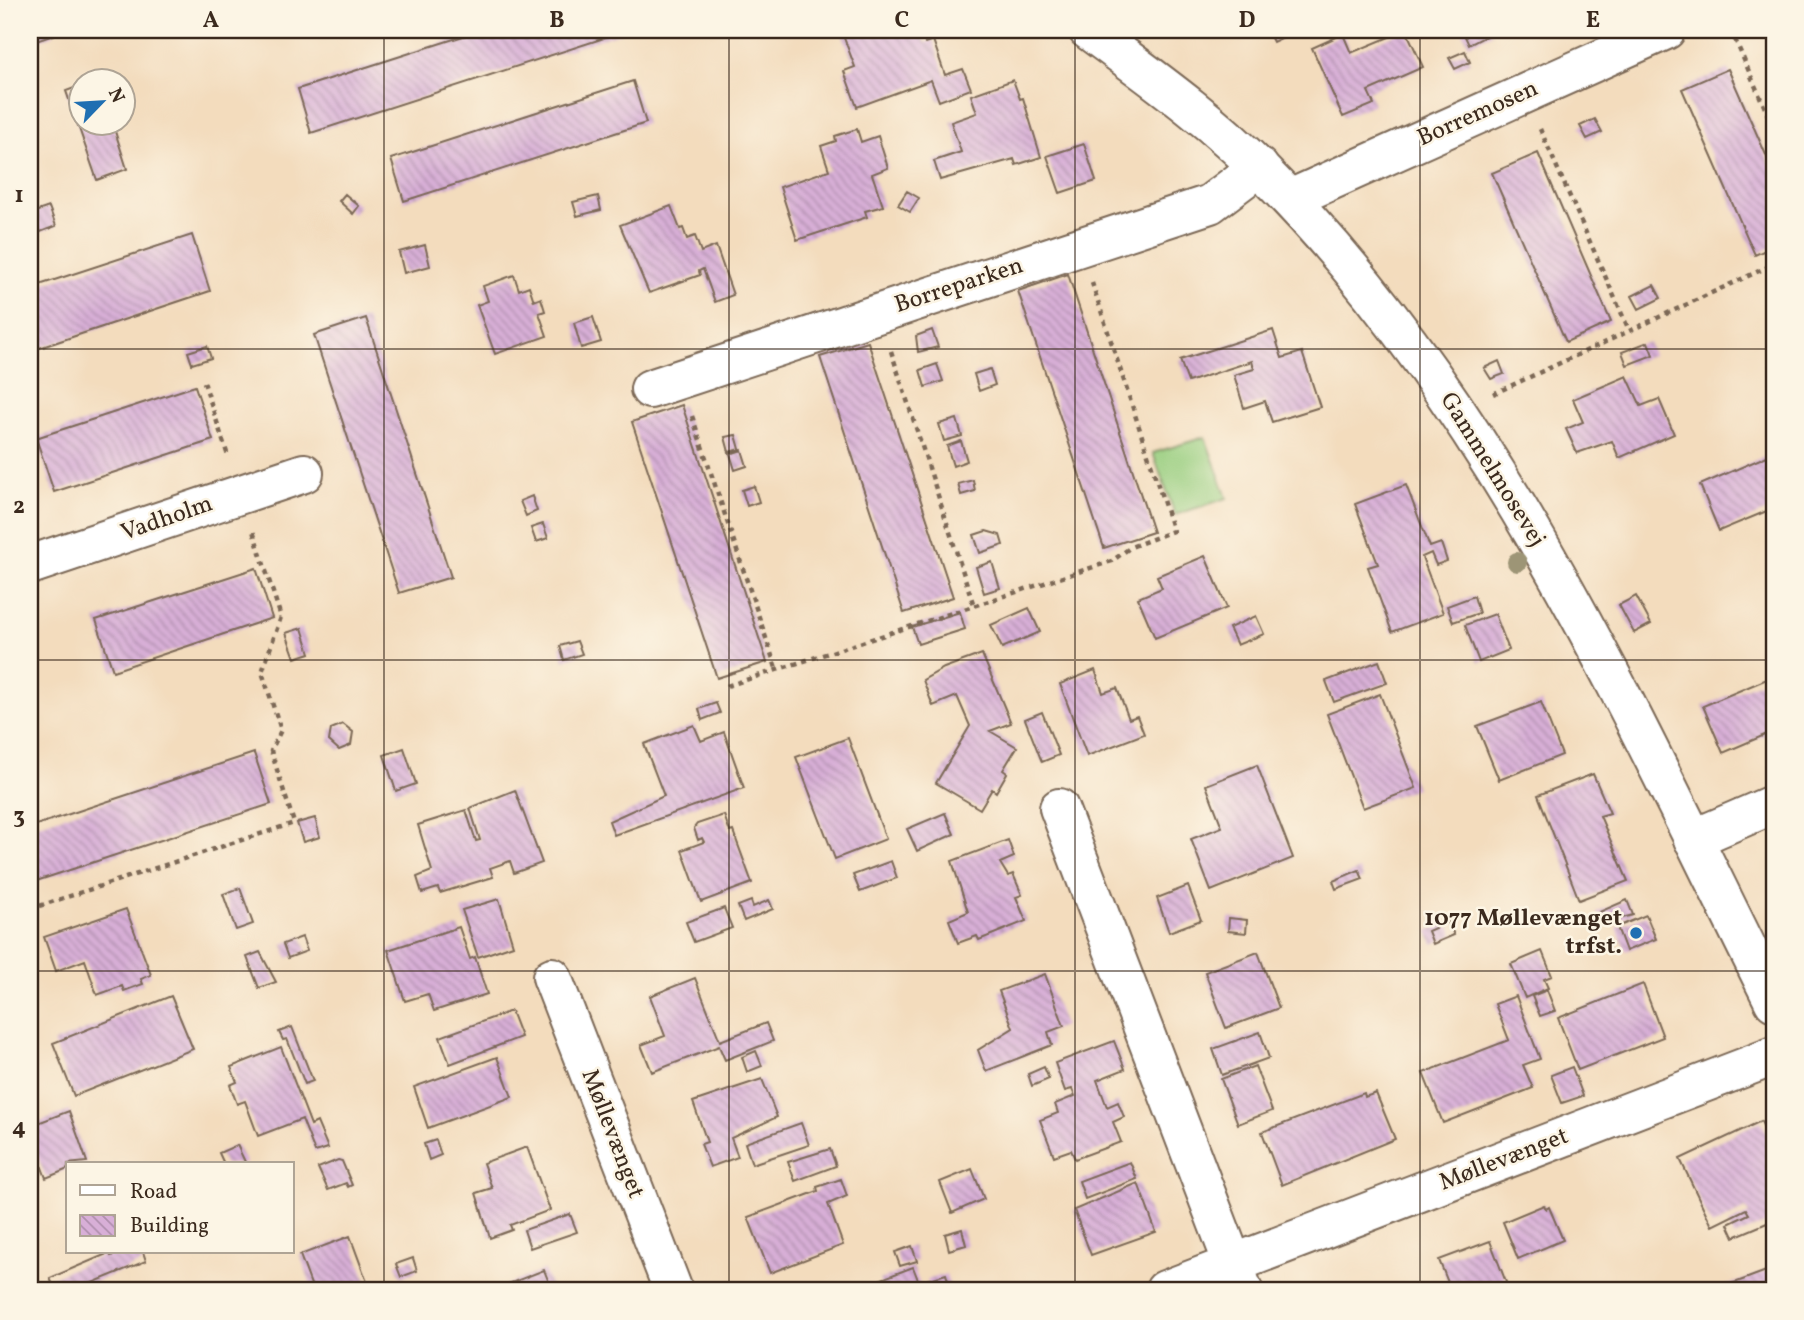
<svg xmlns="http://www.w3.org/2000/svg" width="1804" height="1320" viewBox="0 0 1804 1320" font-family="Vollkorn,serif">
  <defs>
    <pattern id="building-back-hatch" width="6" height="6" patternUnits="userSpaceOnUse" patternTransform="scale(1.75)"><rect width="6" height="6" fill="#d8afd7"/><path d="M-1 5l2 2M0 0l6 6M5-1l2 2" fill="none" stroke="#b08fae"/></pattern>
  </defs>
  <rect width="100%" height="100%" fill="#fcf5e5"/>
  <filter id="ink" filterUnits="userSpaceOnUse"><feTurbulence type="fractalNoise" baseFrequency=".0143" numOctaves="2"/><feDisplacementMap in="SourceGraphic" scale="14" xChannelSelector="R" yChannelSelector="G"/><feConvolveMatrix kernelMatrix="1 2 1 2 8 2 1 2 1" color-interpolation-filters="sRGB"/></filter>
  <filter id="wash" filterUnits="userSpaceOnUse"><feTurbulence type="fractalNoise" baseFrequency=".00686" numOctaves="4" result="noise"/><feDisplacementMap in="SourceGraphic" scale="28" xChannelSelector="R" yChannelSelector="G"/><feGaussianBlur stdDeviation="1.57" result="paint"/><feColorMatrix in="noise" values="0 0 0 0 0 0 0 0 0 0 0 0 0 0 0 0 0 1.4 0 .05"/><feComposite in="paint" operator="in"/></filter>
  <g filter="url(#wash)">
    <rect width="100%" height="100%" fill="#f3dcbd"/>
    <path fill="#98ce7f" stroke="#6a7c4e" stroke-width="2" d="M1205 437 1227 498 1175 515 1153 453Z"/>
    <g id="blocks">
      <path fill="url(#building-back-hatch)" d="M30 30H52L54 35 30 43Z
        M482 30H629L311 133 298 89Z
        M841 30H920L925 43 933 40 945 75 963 69 971 89 939 101 931 80 857 107 844 71 855 67Z
        M1267 30H1298L1273 42Z
        M1406 30 1423 67 1368 91 1374 104 1343 117 1312 48 1343 34 1351 53Z
        M1462 30H1490L1492 33 1469 45Z
        M1465 51 1470 62 1455 69 1449 58Z
        M1728 69 1774 173V246L1755 255 1682 89Z
        M1013 80 1020 99 1023 98 1041 157 1016 165 1014 159 940 180 934 161 961 152 951 122 977 113 971 95Z
        M633 81 646 123 404 201 391 159Z
        M80 86V122H112L127 169 97 180 66 91Z
        M1595 119 1602 132 1587 139 1580 126Z
        M857 129 861 142 878 136 888 168 872 174 883 206 865 211 867 217 797 240 780 187 829 170 821 146 836 141 835 136Z
        M1084 144 1096 181 1060 193 1047 156Z
        M1538 153 1611 322 1566 342 1492 173Z
        M907 191 919 198 910 212 898 205Z
        M345 194 359 206 353 214 339 201Z
        M598 196 601 210 577 216 573 202Z
        M671 206 680 229 683 228 687 239 695 236 701 252 716 246 733 295 715 302 703 269 699 271 700 275 649 293 620 225Z
        M49 207 56 226 38 233 32 213Z
        M192 235 210 291 30 351V288Z
        M425 245 430 266 404 273 399 252Z
        M1068 274 1153 532 1104 548 1018 291Z
        M514 275 519 290 529 286 534 301 541 298 545 311 539 313 547 336 495 354 477 305 488 301 483 286Z
        M1654 285 1661 298 1639 309 1632 296Z
        M593 317 601 342 581 348 574 323Z
        M366 318 451 577 399 593 314 335Z
        M932 330 938 347 918 352 916 336Z
        M1273 330 1282 358 1302 352 1320 407 1272 422 1265 401 1244 408 1234 375 1254 369 1252 361 1188 382 1180 360Z
        M868 342 953 597 904 613 820 357Z
        M1648 342 1653 355 1627 365 1622 352Z
        M207 346 211 358 192 364 188 352Z
        M1499 361 1504 374 1491 379 1484 368Z
        M937 364 943 381 925 387 920 370Z
        M990 369 995 385 979 391 974 374Z
        M1627 376 1641 406 1659 399 1674 434 1619 458 1612 441 1577 453 1566 429 1583 422 1573 399Z
        M195 386 213 440 54 492 36 438Z
        M682 405 767 662 717 678 632 422Z
        M957 419 962 436 944 441 939 424Z
        M736 435 740 449 729 452 725 437Z
        M961 441 967 461 953 466 947 446Z
        M742 450 747 466 735 470 730 454Z
        M1774 453V508L1719 531 1700 485Z
        M973 480 975 491 961 495 958 484Z
        M1406 485 1430 547 1441 543 1447 561 1436 565 1431 553 1422 557 1443 613 1392 632 1368 567 1378 564 1355 504Z
        M754 486 759 502 747 506 742 490Z
        M532 496 537 511 526 516 520 501Z
        M543 524 548 538 536 542 531 528Z
        M986 531 1000 535 1003 545 980 553 974 535Z
        M1205 556 1227 608 1155 638 1138 598 1162 588 1157 576Z
        M992 562 1000 588 984 593 976 567Z
        M256 568 272 618 113 671 96 620Z
        M1474 596 1479 613 1453 622 1447 606Z
        M1636 596 1651 624 1634 633 1619 605Z
        M1029 608 1040 632 1002 648 991 625Z
        M960 612 965 629 918 644 912 627Z
        M1495 614 1509 650 1479 662 1465 625Z
        M1256 616 1264 634 1237 645 1229 628Z
        M302 628 310 653 295 658 286 633Z
        M577 641 582 654 564 660 560 646Z
        M982 654 1011 723 990 731 1017 747 1003 770 1007 773 996 792 992 789 980 809 936 783 970 726 957 696 933 706 923 680 944 668Z
        M1379 661 1387 683 1334 702 1326 681Z
        M1095 670 1103 693 1117 688 1129 719 1137 716 1144 734 1087 756 1060 684Z
        M1774 676V731L1723 753 1703 706Z
        M1380 694 1416 788 1363 808 1327 714Z
        M1541 702 1562 755 1499 780 1477 726Z
        M716 703 720 713 702 720 699 709Z
        M1042 712 1059 755 1042 762 1025 719Z
        M343 724 353 732 351 745 339 750 329 741 331 729Z
        M694 725 701 741 724 732 744 788 614 835 609 821 664 796 644 744Z
        M848 738 886 839 835 859 796 757Z
        M404 748 416 784 396 791 384 755Z
        M254 753 271 804 30 883V827Z
        M1257 765 1293 858 1211 891 1191 839 1222 827 1206 785Z
        M1593 774 1610 813 1600 816 1628 881 1579 900 1538 795Z
        M515 790 542 863 514 873 510 861 490 868 493 877 440 893 438 888 422 893 417 877 432 871 418 825 466 810 476 841 480 840 470 808Z
        M945 813 954 834 917 851 907 829Z
        M724 815 730 832 733 831 752 883 701 902 682 850 704 842 702 838 698 840 694 828 697 824Z
        M315 818 320 837 303 842 297 823Z
        M1008 840 1014 857 1000 863 1008 876 1013 874 1022 895 1016 897 1026 921 979 940 977 936 958 943 949 920 968 912 952 861Z
        M891 861 897 878 860 892 853 875Z
        M1359 870 1363 879 1336 889 1333 881Z
        M1188 886 1201 920 1169 932 1157 898Z
        M240 888 253 924 236 930 223 894Z
        M499 899 513 945 478 957 462 910Z
        M769 900 773 909 744 921 738 906 751 901 753 907Z
        M1627 900 1633 915 1601 924 1597 913Z
        M724 908 732 928 694 942 686 922Z
        M126 909 151 975 141 979 143 984 124 991 122 986 97 995 85 960 56 971 44 937Z
        M1646 915 1656 939 1626 951 1617 927Z
        M1229 918 1247 920 1246 933 1228 931Z
        M1448 922 1454 935 1433 944 1428 931Z
        M459 927 470 959 475 957 487 994 434 1011 428 994 405 1001 388 950Z
        M302 937 307 951 288 958 283 944Z
        M1542 951 1552 976 1544 979 1548 988 1525 998 1511 964Z
        M260 952 276 982 259 988 247 957Z
        M1258 952 1279 1008 1226 1028 1205 972Z
        M1045 974 1064 1026 1048 1032 1052 1045 986 1071 978 1050 1013 1028 999 991Z
        M695 978 720 1041 766 1023 773 1041 725 1060 719 1046 652 1072 641 1045 665 1036 650 996Z
        M1643 984 1663 1037 1578 1070 1558 1018Z
        M1547 990 1555 1011 1540 1016 1532 996Z
        M171 996 193 1049 74 1096 53 1043Z
        M1516 996 1540 1059 1523 1065 1533 1088 1443 1123 1423 1073 1509 1040 1495 1004Z
        M511 1011 521 1037 450 1064 440 1037Z
        M292 1027 313 1081 305 1084 287 1039 283 1040 279 1032Z
        M1260 1032 1269 1058 1222 1075 1213 1049Z
        M1114 1041 1125 1069 1097 1080 1107 1107 1118 1102 1124 1117 1113 1122 1121 1142 1075 1159 1071 1150 1054 1156 1040 1120 1058 1113 1055 1104 1075 1096 1072 1089 1065 1091 1055 1063Z
        M281 1047 311 1125 317 1122 328 1148 315 1152 302 1119 258 1136 245 1101 237 1104 230 1085 237 1082 231 1067Z
        M756 1051 762 1066 747 1072 742 1057Z
        M497 1057 512 1097 428 1128 414 1087Z
        M1255 1066 1272 1111 1238 1124 1221 1079Z
        M1044 1067 1049 1079 1032 1086 1028 1074Z
        M1572 1067 1583 1096 1562 1103 1551 1075Z
        M762 1079 777 1117 731 1138 738 1157 710 1167 701 1144 707 1142 693 1102Z
        M1364 1093 1365 1097 1376 1093 1395 1139 1282 1185 1262 1132Z
        M69 1111 87 1162 68 1164V1169L46 1178 30 1136V1126Z
        M1761 1121 1774 1150V1220L1734 1237 1728 1224 1749 1214 1746 1209 1712 1226 1680 1159Z
        M801 1123 809 1145 752 1164 745 1143Z
        M436 1140 441 1155 429 1160 424 1144Z
        M237 1145 246 1164H224L219 1153Z
        M527 1147 550 1210 510 1225 512 1230 490 1238 476 1193 492 1188 483 1163Z
        M830 1149 836 1166 795 1181 788 1162Z
        M338 1160 342 1161 352 1185 348 1187 346 1183 328 1190 318 1168Z
        M1130 1162 1137 1179 1085 1199 1079 1181Z
        M972 1169 984 1199 952 1213 940 1182Z
        M841 1179 847 1196 828 1204 843 1245 770 1273 748 1217 818 1191 817 1187Z
        M1138 1183 1156 1232 1091 1255 1074 1210Z
        M1544 1205 1546 1209 1549 1207 1563 1240 1518 1259 1503 1222Z
        M570 1214 577 1232 530 1248 524 1230Z
        M962 1229 966 1245 949 1250 945 1234Z
        M350 1236 370 1290H313L300 1255Z
        M1490 1241 1509 1290H1451L1439 1260Z
        M912 1246 917 1261 900 1266 895 1252Z
        M121 1252H143L146 1261 75 1290H55L50 1278 109 1253 111 1256Z
        M413 1258 417 1271 401 1277 396 1264Z
        M913 1267 922 1290H873L882 1287 879 1280Z
        M1774 1268V1290H1716Z
        M544 1270 552 1290H493Z
        M946 1274 951 1290H931L927 1280Z"/>
    </g>
  </g>
  <g filter="url(#ink)">
    <use href="#blocks" fill-opacity="0" stroke="#7b6856" stroke-width="2"/>
    <g fill="none" stroke-linecap="round" stroke-linejoin="round">
      <defs>
        <path id="minor" d="M1290 199 1666 30
          M650 389 1210 204 1259 167
          M30 565 304 473
          M1059 808 1243 1290
          M1693 839 1774 804
          M552 977 673 1290
          M1165 1290 1774 1056"/>
        <path id="tertiary" d="M1088 30C1147 74 1210 118 1262 171 1495 403 1629 712 1774 1002"/>
      </defs>
      <use href="#minor" stroke="#7b6856" stroke-width="42"/>
      <use href="#tertiary" stroke="#7b6856" stroke-width="42"/>
      <path stroke="#7b6856" stroke-width="4.5" stroke-dasharray="5 5" stroke-linecap="butt" d="M1731 30 1774 129
        M1540 129 1629 330
        M891 351 974 606
        M204 382 228 456
        M1493 394 1774 264
        M692 416 777 671
        M727 686 1112 561 1131 547 1173 531 1092 283
        M30 909 294 823 271 751 281 730 262 672 281 617 253 531"/>
      <use href="#minor" stroke="#fff" stroke-width="38"/>
      <use href="#tertiary" stroke="#fff" stroke-width="38"/>
    </g>
    <circle fill="#9d9576" cx="1517" cy="562" r="10"/>
  </g>
  <path fill="none" stroke="#3b2a1e" stroke-width="2" stroke-opacity="0.55" d="M384 30V1290M729 30V1290M1075 30V1290M1420 30V1290M30 349H1774M30 660H1774M30 971H1774"/>
  <circle fill="#1f6fb2" stroke="#fcf5e5" stroke-width="2.5" cx="1636" cy="933" r="7"/>
  <g text-anchor="middle" dominant-baseline="central" stroke-width="5" stroke-linejoin="round" paint-order="stroke">
    <g font-size="24" fill="#3b2a1e" stroke="#fcf5e5">
      <text transform="translate(1478 114) rotate(-24)">Borremosen</text>
      <text transform="translate(959 286) rotate(-18)">Borreparken</text>
      <text transform="translate(1492 470) rotate(58)">Gammelmosevej</text>
      <text transform="translate(167 519) rotate(-19)">Vadholm</text>
      <text transform="translate(612 1134) rotate(69)">Møllevænget</text>
      <text transform="translate(1504 1160) rotate(-21)">Møllevænget</text>
    </g>
    <g font-size="24" font-weight="bold" fill="#3b2a1e" stroke="#fcf5e5" text-anchor="end">
      <text x="1622" y="919">1077 Møllevænget<tspan x="1622" dy="28">trfst.</tspan></text>
    </g>
  </g>
  <rect width="1804" height="1320" fill="none" stroke="#fcf5e5" stroke-width="77"/>
  <rect x="66" y="1162" width="228" height="91" fill="#fcf5e5" stroke="#afa495" stroke-width="2"/>
  <rect x="80" y="1185" width="35" height="10" fill="#ffffff" stroke="#afa495" stroke-width="2"/>
  <text x="130" y="1198" font-size="21" fill="#3b2a1e">Road</text>
  <rect x="80" y="1215" width="35" height="21" fill="url(#building-back-hatch)" stroke="#afa495" stroke-width="2"/>
  <text x="130" y="1232" font-size="21" fill="#3b2a1e">Building</text>
  <g transform="translate(102 102) rotate(65)"><circle r="33" fill="#fcf5e5" stroke="#afa495" stroke-width="2"/>
  <path d="M0-5L12 26L0 18L-12 26Z" fill="#1f6fb2"/>
  <text y="-10" font-size="19" font-weight="bold" text-anchor="middle" fill="#3b2a1e">N</text>
  </g>
  <rect x="38" y="38" width="1728" height="1244" fill="none" stroke="#3b2a1e" stroke-width="2.5"/>
  <g font-size="23" text-anchor="middle" font-weight="bold" fill="#3b2a1e">
    <text x="211" y="27">A</text>
    <text x="557" y="27">B</text>
    <text x="902" y="27">C</text>
    <text x="1247" y="27">D</text>
    <text x="1593" y="27">E</text>
    <text x="19" y="202">1</text>
    <text x="19" y="513">2</text>
    <text x="19" y="823">3</text>
    <text x="19" y="1134">4</text>
  </g>
</svg>
